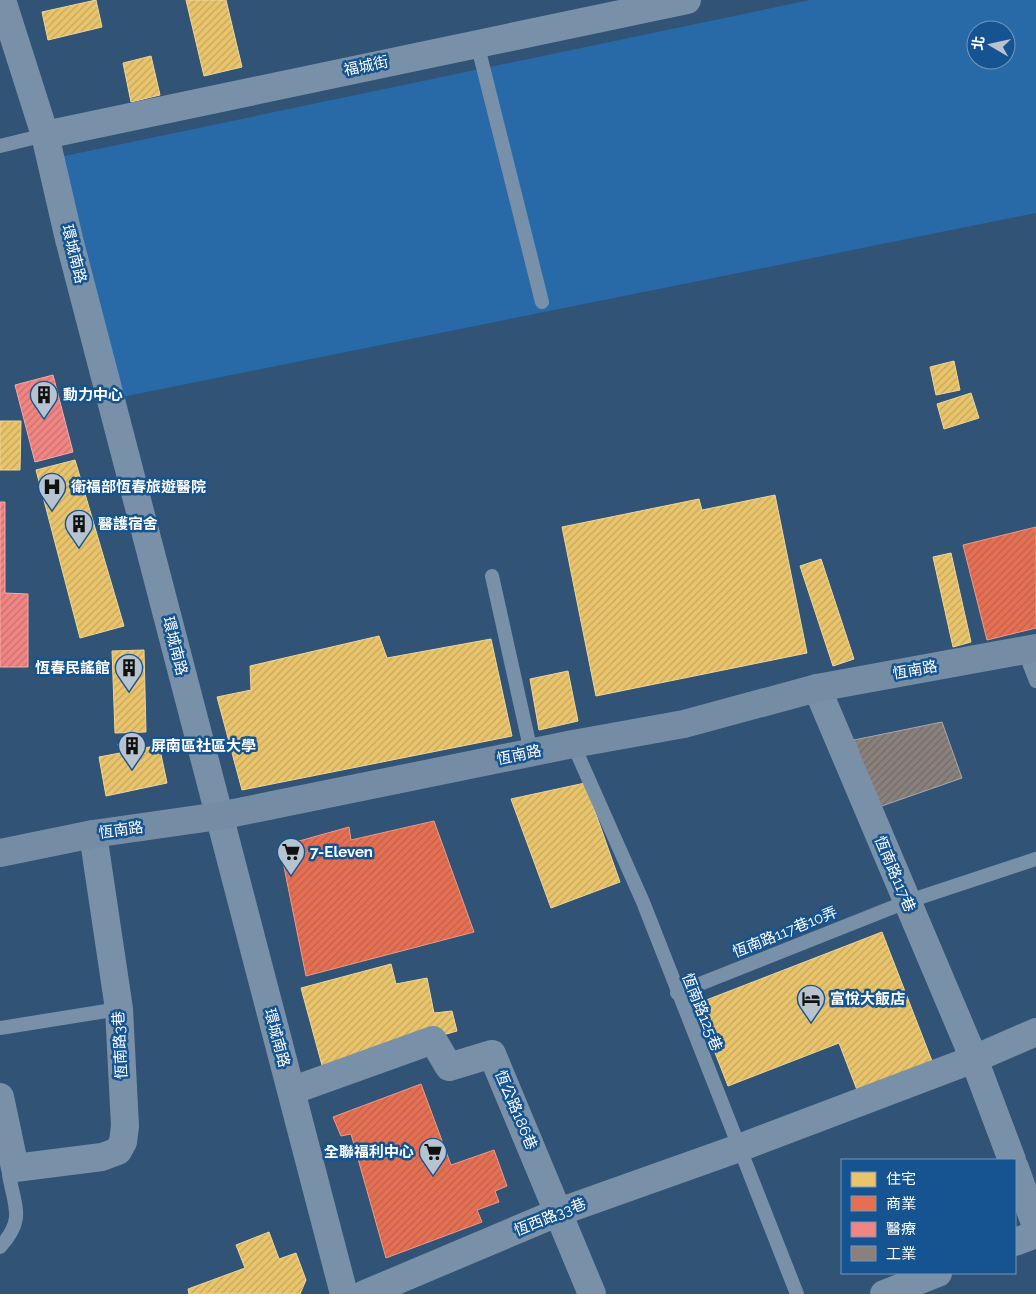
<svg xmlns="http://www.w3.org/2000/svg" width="1036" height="1294" viewBox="0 0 1036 1294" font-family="Raleway,'Noto Sans TC',sans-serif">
  <defs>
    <pattern id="homes-hatch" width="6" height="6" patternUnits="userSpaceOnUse" patternTransform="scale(1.25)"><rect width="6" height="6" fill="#e9c46a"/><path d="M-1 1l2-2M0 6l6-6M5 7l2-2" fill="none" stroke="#c2a662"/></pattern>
    <pattern id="shops-hatch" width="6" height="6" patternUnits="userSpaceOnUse" patternTransform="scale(1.25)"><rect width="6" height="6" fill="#e76f51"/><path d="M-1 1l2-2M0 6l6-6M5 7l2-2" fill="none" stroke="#b86450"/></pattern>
    <pattern id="health-hatch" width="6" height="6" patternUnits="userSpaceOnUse" patternTransform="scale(1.25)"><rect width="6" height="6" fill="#f28482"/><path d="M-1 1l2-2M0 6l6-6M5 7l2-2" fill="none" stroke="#c07372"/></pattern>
    <pattern id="industry-hatch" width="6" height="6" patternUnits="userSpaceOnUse" patternTransform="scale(1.25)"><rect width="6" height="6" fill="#8a817c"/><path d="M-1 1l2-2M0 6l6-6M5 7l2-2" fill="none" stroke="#716c69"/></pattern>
  </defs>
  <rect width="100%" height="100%" fill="#315375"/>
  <path fill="#286aa7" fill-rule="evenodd" d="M810 0H1036V213L112 399 55 158ZM976 30H1006V60H976Z"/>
  <path fill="url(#homes-hatch)" stroke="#f0d697" d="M96 0 102 27 48 40 42 12Z
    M186 0H226L242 67 204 76Z
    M151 56 160 95 131 102 123 63Z
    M954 361 960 390 936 395 930 367Z
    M971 393 979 418 944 429 937 404Z
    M0 421H21L20 470H0Z
    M75 460 124 626 80 638 36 470Z
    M775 495 807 653 596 696 562 527 699 499 702 510Z
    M951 553 971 642 953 647 933 557Z
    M821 559 854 659 833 666 800 566Z
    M379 636 387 658 491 639 512 736 242 790 217 697 251 690 250 666Z
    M144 650 146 732 115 733 112 651Z
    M568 671 578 721 539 730 530 679Z
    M134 740 135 750 159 745 167 783 106 796 99 757 120 753 118 744Z
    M585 783 620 882 551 908 511 799Z
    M882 932 932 1061 857 1090 839 1043 728 1086 696 1004Z
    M391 964 396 984 427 978 434 1013 452 1011 457 1031 323 1069 301 988Z
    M269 1232 279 1259 296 1253 306 1280 300 1294H189L188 1289 245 1268 236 1245Z"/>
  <path fill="url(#shops-hatch)" stroke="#ee9a85" d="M1036 527V628L987 640 963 545Z
    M434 821 474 932 306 976 283 862 292 843 349 827 351 840Z
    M421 1084 451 1165 494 1150 507 1186 495 1191 499 1202 477 1210 482 1222 386 1258 351 1134 341 1136 333 1117Z"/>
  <path fill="url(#health-hatch)" stroke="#f6a9a8" d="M53 375 73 452 35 462 15 385Z
    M0 502H5V593L28 594V667H0Z"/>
  <path fill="url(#industry-hatch)" stroke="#ada7a3" d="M942 722 962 778 879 807 854 740Z"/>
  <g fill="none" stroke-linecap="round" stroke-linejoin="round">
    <path stroke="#7891a8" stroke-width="14" d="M477 43 542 302
      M0 146 45 135
      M492 576 531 752
      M1024 650 1036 681
      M573 744 643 902 797 1294
      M677 993 906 902 1036 859
      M0 1028 119 1009
      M0 1247C25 1220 15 1208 9 1175L15 1168"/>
    <path stroke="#7891a8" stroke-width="28" d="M2 0 45 135 69 239 344 1294
      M45 135 687 0
      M817 688 974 1059 1012 1160
      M291 1091 433 1040 449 1067 492 1054 592 1294
      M0 1097 15 1168 102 1157 118 1151 123 1142 125 1126 119 1009 93 834
      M1015 1168 1036 1226
      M1015 1242 1036 1234
      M365 1294 559 1212 739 1148 974 1059 1036 1032
      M884 1294 938 1273"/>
    <path stroke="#748da4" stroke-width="28" d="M0 853 93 834 219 816 573 744 684 724 817 688 1036 648"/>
  </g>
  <defs>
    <symbol id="building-pin" viewBox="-11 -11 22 30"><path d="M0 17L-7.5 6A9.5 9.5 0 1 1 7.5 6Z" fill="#b7c3cf" stroke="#155491"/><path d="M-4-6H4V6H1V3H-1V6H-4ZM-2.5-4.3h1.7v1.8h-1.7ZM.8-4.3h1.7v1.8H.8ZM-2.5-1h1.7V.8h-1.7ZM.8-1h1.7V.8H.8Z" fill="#111"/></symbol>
    <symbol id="hospital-pin" viewBox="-11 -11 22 30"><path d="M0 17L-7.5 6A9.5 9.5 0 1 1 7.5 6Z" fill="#b7c3cf" stroke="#155491"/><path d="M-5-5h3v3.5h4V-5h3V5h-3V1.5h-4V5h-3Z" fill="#111"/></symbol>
    <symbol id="supermarket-pin" viewBox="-11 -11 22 30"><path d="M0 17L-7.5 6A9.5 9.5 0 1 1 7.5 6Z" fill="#b7c3cf" stroke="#155491"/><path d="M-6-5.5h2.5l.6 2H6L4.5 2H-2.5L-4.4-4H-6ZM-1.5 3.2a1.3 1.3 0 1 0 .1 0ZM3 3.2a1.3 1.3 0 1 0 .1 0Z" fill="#111"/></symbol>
    <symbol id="hotel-pin" viewBox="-11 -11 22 30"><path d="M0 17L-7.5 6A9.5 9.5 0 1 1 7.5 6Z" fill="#b7c3cf" stroke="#155491"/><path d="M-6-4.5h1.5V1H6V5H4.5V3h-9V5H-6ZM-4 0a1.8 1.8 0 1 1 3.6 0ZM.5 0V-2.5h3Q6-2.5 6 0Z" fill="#111"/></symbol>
  </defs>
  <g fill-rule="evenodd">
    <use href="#building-pin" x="28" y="379" width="32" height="43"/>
    <use href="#hospital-pin" x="36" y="471" width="32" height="43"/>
    <use href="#building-pin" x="63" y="508" width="32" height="43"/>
    <use href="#building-pin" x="113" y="652" width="32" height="43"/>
    <use href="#building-pin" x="116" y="730" width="32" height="43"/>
    <use href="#supermarket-pin" x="275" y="836" width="32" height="43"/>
    <use href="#hotel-pin" x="795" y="983" width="32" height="43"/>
    <use href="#supermarket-pin" x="417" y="1136" width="32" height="43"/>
  </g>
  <g text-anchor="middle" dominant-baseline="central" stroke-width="5" stroke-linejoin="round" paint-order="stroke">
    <g font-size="15" fill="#fff" stroke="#155491">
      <text transform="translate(366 66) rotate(-12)">福城街</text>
      <text transform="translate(74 254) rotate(76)">環城南路</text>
      <text transform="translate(175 646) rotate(76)">環城南路</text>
      <text transform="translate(915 670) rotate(-10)">恆南路</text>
      <text transform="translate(519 755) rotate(-12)">恆南路</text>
      <text transform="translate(121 830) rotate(-8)">恆南路</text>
      <text transform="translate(895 874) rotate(67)">恆南路117巷</text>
      <text transform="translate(785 932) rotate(-22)">恆南路117巷10弄</text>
      <text transform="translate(702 1012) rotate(68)">恆南路125巷</text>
      <text transform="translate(277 1038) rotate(75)">環城南路</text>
      <text transform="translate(120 1045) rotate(-93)">恆南路3巷</text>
      <text transform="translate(516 1110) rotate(67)">恆公路186巷</text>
      <text transform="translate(550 1217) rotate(-22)">恆西路33巷</text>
    </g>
    <g font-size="15" font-weight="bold" fill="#fff" stroke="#155491" text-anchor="start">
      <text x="63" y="395">動力中心</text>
      <text x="71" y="487">衛福部恆春旅遊醫院</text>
      <text x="98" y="524">醫護宿舍</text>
      <text x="110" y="668" text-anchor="end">恆春民謠館</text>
      <text x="151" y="746">屏南區社區大學</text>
      <text x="310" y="852">7-Eleven</text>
      <text x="830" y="999">富悅大飯店</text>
      <text x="414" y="1152" text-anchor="end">全聯福利中心</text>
    </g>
  </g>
  <rect x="841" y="1159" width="175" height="115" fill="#155491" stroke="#7398bd"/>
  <rect x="851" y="1172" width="25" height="15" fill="#e9c46a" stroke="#7398bd"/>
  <text x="886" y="1184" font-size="15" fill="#ffffff">住宅</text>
  <rect x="851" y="1196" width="25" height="15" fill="#e76f51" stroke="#7398bd"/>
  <text x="886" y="1209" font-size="15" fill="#ffffff">商業</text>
  <rect x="851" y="1222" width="25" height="15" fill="#f28482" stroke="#7398bd"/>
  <text x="886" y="1234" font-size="15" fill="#ffffff">醫療</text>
  <rect x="851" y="1246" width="25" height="15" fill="#8a817c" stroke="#7398bd"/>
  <text x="886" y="1259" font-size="15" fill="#ffffff">工業</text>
  <g transform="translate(991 45) rotate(279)"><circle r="24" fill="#155491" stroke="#7398bd"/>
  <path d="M0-4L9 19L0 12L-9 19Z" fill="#b7c3cf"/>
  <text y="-8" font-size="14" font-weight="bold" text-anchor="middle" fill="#ffffff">北</text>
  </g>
</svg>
